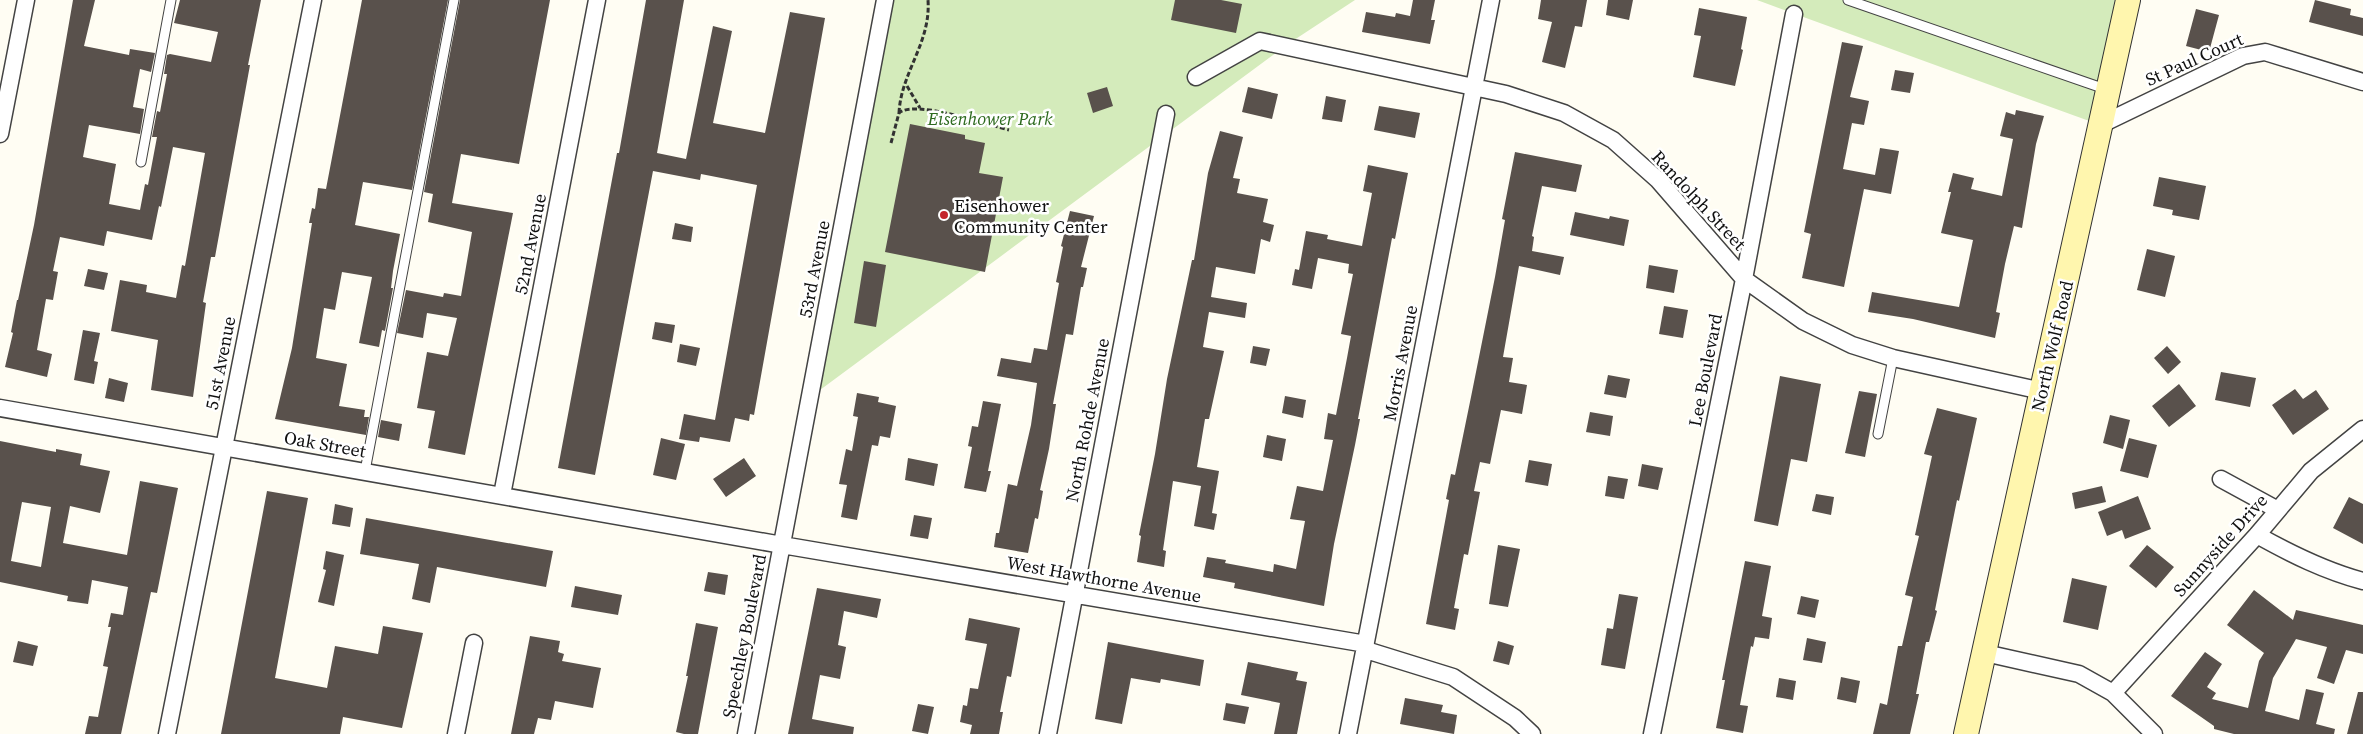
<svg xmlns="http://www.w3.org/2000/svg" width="2363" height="734" viewBox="0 0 2363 734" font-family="'Source Serif 4',serif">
  <rect width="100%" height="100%" fill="#fffdf3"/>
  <path fill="#d4ebbb" d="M891 0H1355L1288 44 820 390Z
    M1757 0H2115L2092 122Z"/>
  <path fill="#59514c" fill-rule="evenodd" d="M73 0H95L84 46 129 55 130 49 155 53 151 72 140 69 133 107 144 109 140 134 89 125 83 157 116 164 109 204 140 210 145 184 148 185 157 137H152L157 111 160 112 167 74H164L167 55 170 54 211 62 218 32 174 23 180 0H261L248 65H250L246 87 215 257H211L203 302 206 303 193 397 151 390 158 340 111 331 120 280 147 285 146 292 176 298 182 265 185 266 205 153 173 147 161 207 159 206 152 240 107 231 104 246 60 237 53 271 58 272 53 300 46 299 37 350 52 354 47 377 5 367 13 333 11 332 17 300H18L34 225Z
    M362 0H448L412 190 363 182 355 225 400 234 393 271 391 288H393L385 331 382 330 379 347 359 343 372 277 342 272 335 310 324 308 316 358 347 364 339 406 365 410 364 417H369L366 435 275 419 292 348 312 223H309L312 208 315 209 318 188 326 189Z
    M460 0H550L519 164 461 154 452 203 513 213 465 455 428 448 435 411 417 408 427 352 448 356 457 318 427 313 423 338 397 333 406 290 443 297 444 293 461 296 472 232 428 222 433 194 424 192Z
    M646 0H684L657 153 686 159 713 26 732 31 713 123 765 133 790 12 825 18 754 415 750 414 749 421 735 418 730 442 700 437 699 442 679 439 684 414 715 420 757 185 701 174 700 180 653 171 595 475 558 468 617 153H619Z
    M1175 0H1221L1242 4 1236 33 1171 20Z
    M1413 0H1435L1431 20H1435L1430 44 1362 32 1366 12 1395 17 1396 13 1410 16Z
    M1541 0H1587L1582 27 1575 26 1565 68 1542 62 1552 22 1538 19Z
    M1608 0H1633L1629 20 1606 15Z
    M2315 0 2351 9 2350 15 2363 18V36L2309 22Z
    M1699 8 1747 17 1741 49 1743 50 1735 86 1693 77 1701 36 1694 35Z
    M2196 9 2219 15 2209 52 2186 46Z
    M1842 42 1863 46 1850 97 1869 101 1864 125 1852 123 1843 169 1875 175 1880 148 1899 151 1891 194 1864 189 1844 287 1802 278 1811 234 1804 232Z
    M1895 70 1914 73 1910 93 1891 90Z
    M1107 87 1113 106 1093 113 1087 93Z
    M1248 87 1278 94 1272 119 1242 112Z
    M1326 96 1346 100 1342 122 1322 119Z
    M1379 106 1420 113 1415 138 1374 130Z
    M2016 110 2044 116 2036 144 2022 228 2014 226 2005 264 1996 312 2000 313 1995 338 1913 319 1868 312 1872 292 1959 307 1973 240 1941 233 1951 192H1948L1953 173 1974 178 1971 189 2002 196 2013 139 2000 136 2006 112 2015 115Z
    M910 124 965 135V139L985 143 979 173 1003 177 985 272 885 252Z
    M1220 131 1243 137 1233 178 1240 179 1237 193 1268 199 1263 222 1274 225 1270 242 1261 239 1255 274 1216 267 1211 297 1247 303 1245 318 1209 312 1203 347 1224 351 1209 419H1205L1197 467 1219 471 1212 513 1217 514 1214 530 1194 526 1201 486 1173 481 1163 550 1166 551 1164 567 1137 562 1141 536 1139 535 1155 454 1167 379 1192 260H1194L1208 173Z
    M1515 152 1582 165 1576 192 1542 186 1532 236 1534 237 1532 251 1564 257 1560 275 1519 266 1503 357 1513 358 1509 382 1527 385 1522 414 1501 410 1490 464 1480 462 1474 491 1480 492 1468 555 1464 554 1454 608 1459 609 1455 630 1426 624 1449 500 1446 499 1451 474 1455 475 1471 397 1495 277 1505 220 1502 219Z
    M1368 165 1408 173 1395 239 1392 238 1358 419H1360L1355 445 1334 544 1324 606 1234 588 1235 583 1203 577 1207 557 1226 560 1225 563 1273 572 1274 564 1296 569 1305 521 1290 519 1297 486 1323 491 1333 440 1324 439 1328 413 1336 415 1347 358 1351 336 1341 334 1353 274 1348 273 1349 264 1318 258 1312 289 1292 285 1295 269 1299 270 1306 231 1328 235 1327 239 1362 246 1372 193 1363 191Z
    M2159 177 2206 186 2199 220 2172 215 2173 210 2153 206Z
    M1070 211 1094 216 1081 267 1087 268 1083 287H1081L1073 335 1066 334 1053 404H1056L1049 449 1040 490 1043 491 1038 519 1035 518 1028 553 994 547 996 533H999L1008 484 1017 486 1031 425 1037 383 997 376 1001 358 1031 363 1034 348 1047 350 1059 283 1056 282 1063 247 1061 246Z
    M1575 212 1609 219 1610 216 1629 220 1624 246 1570 235Z
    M675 223 693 227 691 242 672 239Z
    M2147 249 2175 256 2165 297 2137 290Z
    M864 261 886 265 876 327 854 323Z
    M1649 265 1678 270 1674 293 1646 288Z
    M88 269 108 273 104 290 84 286Z
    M1664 306 1688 310 1683 338 1659 334Z
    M655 322 675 325 672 343 652 339Z
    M83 330 100 333 94 361 98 362 94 384 74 380Z
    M680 344 700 348 696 366 677 362Z
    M1253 346 1270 349 1266 366 1250 363Z
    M2167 346 2181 362 2168 374 2154 358Z
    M2221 372 2256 378 2250 407 2215 400Z
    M1608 375 1630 379 1626 398 1604 394Z
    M1780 376 1821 384 1807 462 1791 459 1778 526 1754 521Z
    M109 378 128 383 124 402 105 398Z
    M2179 384 2196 406 2169 427 2152 406Z
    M2295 389 2303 399 2316 390 2329 409 2293 435 2272 405Z
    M1859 391 1877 394 1865 457 1845 453Z
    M857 393 879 397 878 402 896 406 890 438 880 436 878 446 872 445 857 520 841 517 847 485 839 484 846 449 852 451 858 417 853 416Z
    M1285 396 1306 400 1303 418 1282 413Z
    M983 401 1001 404 988 471H991L986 492 964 488 972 447 968 446 972 426 978 427Z
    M1937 408 1977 418 1959 501 1957 500 1935 610 1937 611 1929 642H1926L1916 694H1919L1910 734H1873L1880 703 1887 705 1898 646H1902L1913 597 1905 595 1919 536 1915 535 1932 456 1924 454Z
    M1590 412 1613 416 1610 436 1586 432Z
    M2110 415 2130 420 2123 449 2103 443Z
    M381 420 402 424 399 441 378 437Z
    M1267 435 1286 439 1282 461 1263 457Z
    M661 438 685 444 676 480 653 475Z
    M2129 438 2157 445 2148 478 2120 471Z
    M0 441 56 452V449L82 454 80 465 110 471 100 513 70 506 63 543 127 555 140 481 178 488 157 593 151 592 121 734H85L89 716 98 717 108 667 103 666 111 627H108L111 613 123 615 128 587 92 580 88 604 67 601 68 596 0 582ZM22 502 51 507 41 567 11 561Z
    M744 458 756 476 726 497 713 479Z
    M908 458 938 464 934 486 905 480Z
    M1529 460 1552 464 1548 486 1525 482Z
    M1642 464 1663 468 1658 490 1638 486Z
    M1608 476 1628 479 1624 499 1605 496Z
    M2102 486 2106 502 2075 509 2072 493Z
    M267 491 308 498 275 678 327 688 335 646 378 654 383 626 423 633 402 728 343 717 340 734H221Z
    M1816 494 1834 497 1831 515 1812 511Z
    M2138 496 2151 529 2125 539 2122 530 2107 536 2098 512Z
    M2349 497 2363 504V544L2333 528Z
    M335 504 353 508 350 527 332 524Z
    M914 515 932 518 928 539 910 536Z
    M366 518 553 551 546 587 437 567 430 603 412 599 419 564 360 554Z
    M1498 545 1520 549 1508 607 1489 604Z
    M2147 545 2174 567 2156 588 2129 566Z
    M326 551 344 555 334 606 318 602 326 570 323 569Z
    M1745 561 1771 566 1762 616 1772 618 1769 639 1755 637 1753 647 1751 646 1740 705 1748 706 1743 733 1716 728 1725 680H1722Z
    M708 572 728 575 725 595 704 591Z
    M2072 578 2107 586 2098 630 2063 622Z
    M575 586 622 595 618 615 571 607Z
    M817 588 881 599 877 618 844 611 838 645 846 647 840 679 820 675 812 719 854 727 853 734H788Z
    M2254 590 2293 620 2296 610 2363 625V654L2346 650 2334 684 2317 678 2327 647 2296 639 2273 678 2265 711 2299 720 2306 689 2324 693 2316 724 2335 729 2334 734H2234L2214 729V726L2171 696 2205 652 2222 664 2207 687 2216 693 2212 699 2248 708 2259 661 2264 653 2227 625Z
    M1619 594 1638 597 1625 669 1601 665 1607 628 1613 629Z
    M1801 596 1819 600 1815 618 1797 614Z
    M969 618 1020 628 1011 677 1007 676 1000 712H1003L999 734H970L972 725 960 722 963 705 967 706 970 688 978 689 987 644 965 640Z
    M696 623 718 627 698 734H684L676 732 688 676H686Z
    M530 636 560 641 558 652 564 654 562 661 601 668 597 687 593 708 555 701 551 720 538 718 534 734H511Z
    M1807 638 1826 642 1822 663 1803 660Z
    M18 641 38 646 33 666 13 662Z
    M1498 641 1514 646 1509 665 1493 661Z
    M1108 642 1204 660 1200 686 1161 679 1160 683 1131 678 1122 724 1095 719Z
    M1248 662 1298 672 1296 680 1307 682 1297 734H1274L1280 703 1241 695Z
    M1841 677 1860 681 1856 703 1837 699Z
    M1779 678 1796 681 1793 700 1776 697Z
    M2358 692H2363V734H2347Z
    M1405 698 1443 705 1441 712 1457 715 1454 734 1400 724Z
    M1226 703 1249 707 1245 724 1223 720Z
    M918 704 934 707 928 734 912 731Z"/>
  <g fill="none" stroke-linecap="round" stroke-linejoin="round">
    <defs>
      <path id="lane" d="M1848 0 2108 90
        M141 162 171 0
        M1878 434 1893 358
        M365 471 454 0"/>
      <path id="street" d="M1196 77 1260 41 1506 94 1564 113 1613 140 1658 180 1744 279 1803 321 1852 345 1893 358 2042 391
        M2102 124 2243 56 2265 52 2363 82
        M0 134 26 0
        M0 408 782 545 1366 644V650L1453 677 1515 718 1532 734
        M2221 479 2278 510
        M502 495 597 0
        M2257 535C2291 554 2325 571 2363 581
        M1985 653 2079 674 2113 693 2154 734
        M2113 693 2257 535 2311 471 2363 429
        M167 734 313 0
        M456 734 474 643
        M746 734 885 0
        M1048 734 1166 114
        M1348 734 1491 0
        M1652 734 1744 279 1794 14"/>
      <path id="secondary" d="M1966 734 2128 0"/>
    </defs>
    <use href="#lane" stroke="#434343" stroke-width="11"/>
    <use href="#street" stroke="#434343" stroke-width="19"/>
    <use href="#secondary" stroke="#323232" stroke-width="26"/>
    <path stroke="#323232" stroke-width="3" stroke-dasharray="5 2.5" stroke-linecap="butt" d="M907 86 920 108
      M899 113C901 72 931 43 928 0
      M891 143 899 113C915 99 988 125 1009 130"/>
    <use href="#lane" stroke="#fff" stroke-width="9"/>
    <use href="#street" stroke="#fff" stroke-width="16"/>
    <use href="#secondary" stroke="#fff6ae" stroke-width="24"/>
  </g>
  <circle fill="#c4242b" stroke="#fff" stroke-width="2" cx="944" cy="215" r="5"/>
  <g text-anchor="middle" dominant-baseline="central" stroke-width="5" stroke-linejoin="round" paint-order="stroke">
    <g font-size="18" fill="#101010" stroke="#fff">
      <text transform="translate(2194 59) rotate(-24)">St Paul Court</text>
      <text transform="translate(1699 200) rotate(47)">Randolph Street</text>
      <text transform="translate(530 244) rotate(-79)">52nd Avenue</text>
      <text transform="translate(814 269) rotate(-79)">53rd Avenue</text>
      <text transform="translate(2052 346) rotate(-77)">North Wolf Road</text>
      <text transform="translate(220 363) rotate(-79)">51st Avenue</text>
      <text transform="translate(1400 363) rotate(-79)">Morris Avenue</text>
      <text transform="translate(1705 370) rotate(-79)">Lee Boulevard</text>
      <text transform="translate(1087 420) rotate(-79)">North Rohde Avenue</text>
      <text transform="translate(325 444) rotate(10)">Oak Street</text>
      <text transform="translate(2220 545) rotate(-48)">Sunnyside Drive</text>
      <text transform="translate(1104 579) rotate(10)">West Hawthorne Avenue</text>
      <text transform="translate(744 636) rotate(-79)">Speechley Boulevard</text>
    </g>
    <g font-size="18" font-style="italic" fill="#2d6a1e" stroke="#fff">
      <text x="990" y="118">Eisenhower Park</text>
    </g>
    <g font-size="18" fill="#101010" stroke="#fff" text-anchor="start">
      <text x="954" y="205">Eisenhower<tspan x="954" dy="21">Community Center</tspan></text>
    </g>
  </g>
</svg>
